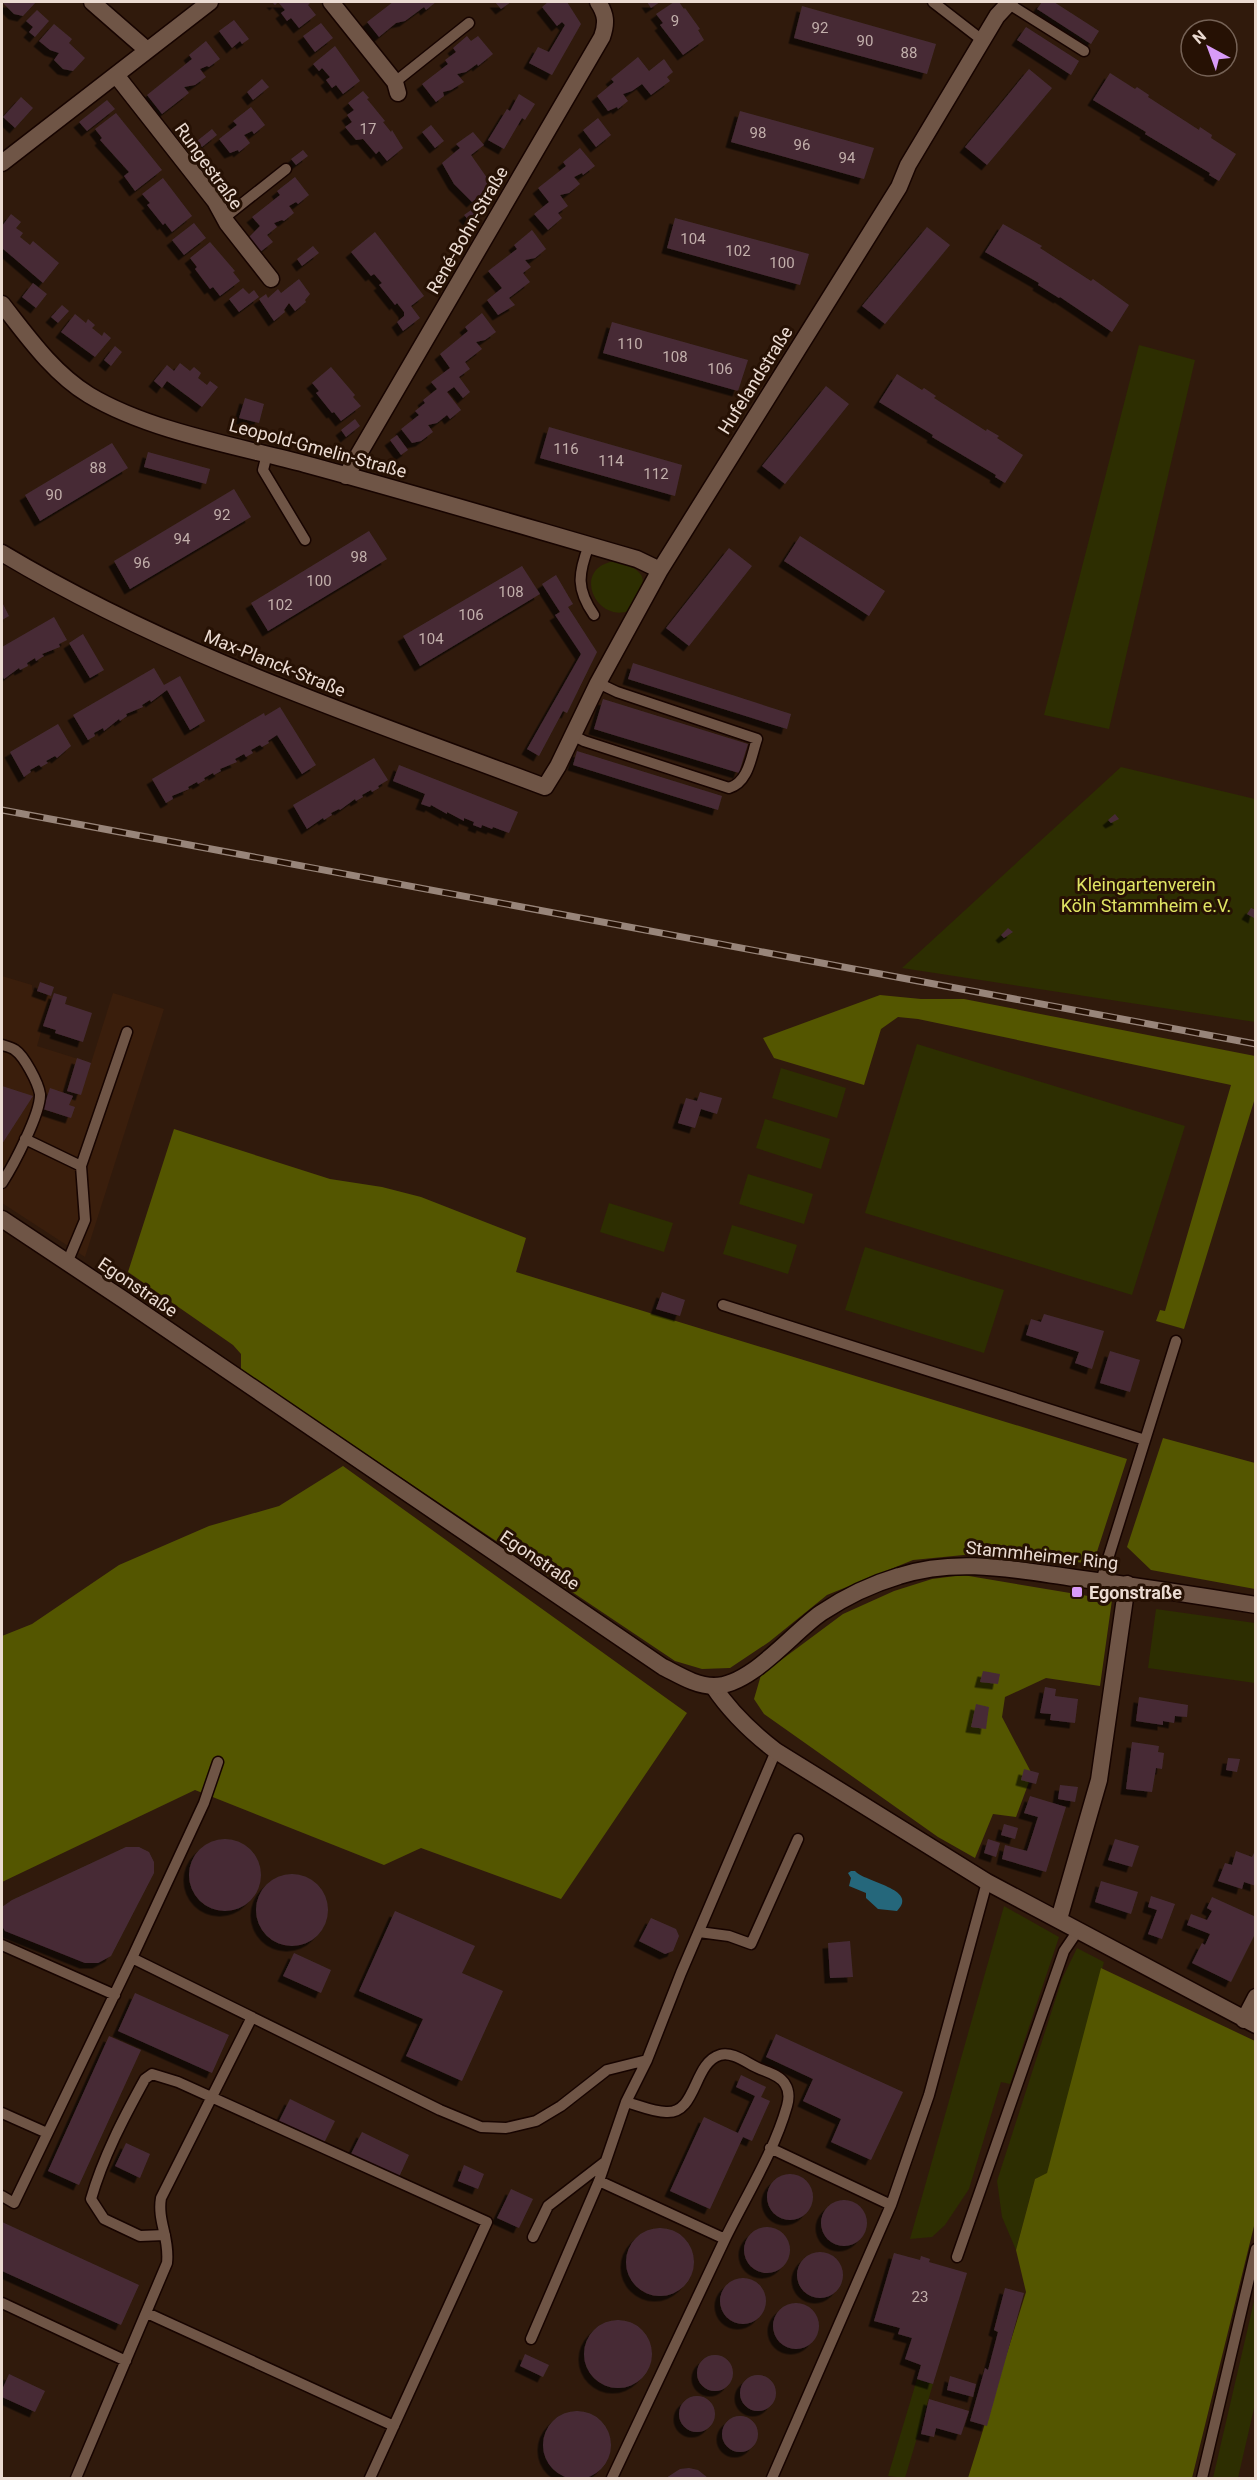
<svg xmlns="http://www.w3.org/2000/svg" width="1257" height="2480" viewBox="0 0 1257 2480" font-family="Roboto,sans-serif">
  <defs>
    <filter id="shadow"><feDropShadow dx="-5.5" dy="5.5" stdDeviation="0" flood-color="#0009"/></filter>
  </defs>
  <rect width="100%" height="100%" fill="#301a0c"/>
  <path fill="#3a1e0c" d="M2 976 32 985V990L51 996 37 1046 91 1063 113 993 164 1009 85 1257 2 1203Z"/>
  <path fill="#2d2e01" d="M1139 345 1195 360 1109 729 1044 715Z
    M616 561C653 573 646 582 629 611 594 623 571 566 616 561Z
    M1121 767 1255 799V1022L902 968Z
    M917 1044 1185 1126 1132 1295 865 1213Z
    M781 1068 846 1088 837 1118 772 1098Z
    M765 1119 830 1139 821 1169 756 1148Z
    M748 1174 813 1194 804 1224 739 1204Z
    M609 1203 673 1223 664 1252 600 1232Z
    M732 1225 797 1245 788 1274 723 1254Z
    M865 1247 1004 1290 984 1353 845 1310Z
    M1156 1609 1255 1623V1683L1148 1668Z
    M1004 1906 1059 1937 1010 2084 1001 2082 969 2189 945 2225 932 2237 910 2239Z
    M1077 1948 1104 1962 1047 2174 1035 2179 1016 2250 1002 2217 997 2181 1062 1979Z
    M1255 2297V2404L1238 2478H1213Z
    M917 2379 933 2384 905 2478 888 2476Z"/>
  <path fill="#545600" d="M880 995 921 999H964L1255 1056V1098L1184 1329 1156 1321 1160 1310 1165 1311 1231 1085 918 1019 898 1017 881 1029 864 1085 774 1058 763 1038Z
    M174 1129 330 1179 382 1187 421 1197 526 1238 516 1272 1127 1459 1093 1564 994 1552 913 1560 827 1595 769 1642 730 1668 702 1669 675 1661 241 1370V1354L233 1345 128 1272Z
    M1163 1438 1255 1463V1589L1151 1570 1127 1547Z
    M343 1466 687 1713 561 1899 421 1848 384 1865 195 1790 2 1882V1636L32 1624 119 1565 209 1526 279 1506Z
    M963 1575 1112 1600 1100 1686 1046 1678 1005 1697 1002 1717 1032 1774 1016 1817 993 1814 975 1858 938 1837 764 1714 754 1699 761 1675 843 1614 894 1591 932 1579Z
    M1101 1968 1255 2041V2222L1192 2478H968L1026 2292 1016 2250 1035 2179 1047 2173Z"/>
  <path fill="#25677b" d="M851 1871H855C864 1882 920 1889 897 1911L878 1909 866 1898V1893L849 1886 851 1878 848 1873Z"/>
  <path fill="#462c36" filter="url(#shadow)" d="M2 2H36L23 16 14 14Z
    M272 2H308L310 3 308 5 316 15 299 28 291 18 287 21 281 13 285 10 278 2 275 5Z
    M393 2H436L426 10 424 7 405 21 396 23 379 37 367 22Z
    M495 2H511L501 9Z
    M548 2H567L581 24 552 75 529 63 538 47 549 52 565 25 562 22 557 26 542 7Z
    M647 2H660L651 8Z
    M674 2H679L684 9 685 8 700 29 698 30 704 40 683 55 660 25 663 23 656 14Z
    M1042 2H1054L1099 31 1091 44 1037 9Z
    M802 6 936 44 927 74 794 38Z
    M37 10 49 21 35 37 29 32 33 27 26 21Z
    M234 20 249 39 242 44 240 41 232 48 219 31Z
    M321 23 333 38 315 52 303 36Z
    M54 24 72 39 69 43 85 58 73 71 63 69 54 60 59 53 50 50 39 41Z
    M1026 27 1079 61 1071 75 1017 40Z
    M467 36 471 41 478 36 493 54 478 66 477 64 466 72 457 74 464 82 451 90 443 92 444 96 436 102 422 84 448 64 445 60 456 52 453 48Z
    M206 41 220 59 209 67 207 66 200 69 206 77 195 85 184 87 189 93 162 114 147 95 192 59 189 55Z
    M335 46 360 81 343 94 336 85 332 88 326 80 330 77 322 68 319 71 313 64Z
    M638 57 649 71 664 59 673 72 667 77 670 81 651 95 642 84 632 91 623 94 628 101 618 109 617 107 608 111 597 96 614 82 611 79Z
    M1029 69 1052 88 987 165 965 147Z
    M1110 73 1135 89 1137 87 1149 95 1148 97 1199 130 1200 127 1212 135 1211 138 1236 154 1219 181 1209 175 1210 173 1145 134 1146 132 1093 100Z
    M262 79 269 87 253 100 247 92Z
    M363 91 369 98 367 99 385 121 383 122 391 132 392 130 403 148 387 161 379 151 376 154 363 139 356 140 345 127 352 122 347 115 354 110 348 103Z
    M519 94 535 104 525 120 522 118 504 149 488 140 507 109 510 111Z
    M21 97 33 108 15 128 3 117Z
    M107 100 115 109 87 131 79 122Z
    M251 107 265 125 254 134 252 131 244 135 250 143 239 152 238 150 230 153 219 139 237 125 233 121Z
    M740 111 874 148 864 179 731 142Z
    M116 113 162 170 135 191 124 176 129 172 100 140 102 138 95 129Z
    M598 118 611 135 596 147 583 130Z
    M431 125 444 141 435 148 422 132Z
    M212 129 217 135 202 147 197 141Z
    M473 132 484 145 471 155 492 185 472 202 454 184 442 163 460 148 456 144Z
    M580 148 595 166 583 175 582 173 574 177 580 184 569 193 560 195 568 206 558 213 562 218 548 230 534 214 549 202 538 188 566 166 563 162Z
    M303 150 308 156 296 165 291 159Z
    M295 177 309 195 298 204 296 202 289 206 294 213 284 221 282 220 274 223 277 227 267 235 273 242 259 253 248 238 260 226 252 217 280 195 277 191Z
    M163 178 192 216 172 232 165 223 163 225 147 205 150 203 142 194Z
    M481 203 487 211 471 223 464 215Z
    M11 214 21 222 16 228 23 233 20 237 30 245 33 241 59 263 43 283 2 248V226Z
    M675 218 809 254 800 285 667 248Z
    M194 223 206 238 184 255 172 240Z
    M1003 224 1042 246 1040 248 1091 281 1093 279 1129 305 1112 332 1060 297 1059 298 1038 285 1039 283 985 252Z
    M927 227 950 245 885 324 862 306Z
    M532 230 546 249 535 258 525 260 531 267 523 273 530 282 509 298 515 305 498 315 487 300 502 288 488 271 517 249 514 245Z
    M375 232 424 296 411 306 420 318 403 331 397 322 404 316V312L397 303 395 305 379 285 382 283 374 274 371 276 351 252Z
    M210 242 235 271 233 272 240 281 220 296 213 287 210 289 195 269 197 267 190 258Z
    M313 246 319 253 302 266 297 259Z
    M299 279 310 294 305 300 306 302 295 311 289 303 284 310 285 312 274 321 259 299 266 294 268 298 278 289 281 293Z
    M33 283 47 294 36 308 22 297Z
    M243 288 249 294 254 290 259 297 239 312 229 299Z
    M62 305 69 311 58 323 51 317Z
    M482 313 496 332 485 340 476 342 482 349 465 362 470 369 459 377 470 392 463 398 454 387 447 392 461 410 450 419 447 415 437 423 428 425 433 432 421 441 412 443 401 429 419 415 415 411 425 403 423 400 437 389 431 382 450 368 440 354 468 331 465 327Z
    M75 314 86 323 88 319 95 325 92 328 102 336 104 332 111 338 95 357 61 332Z
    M612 322 748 360 738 391 603 353Z
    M115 346 122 352 111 366 104 360Z
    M180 363 190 371 194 367 201 373 198 378 207 385 210 381 218 387 202 407 167 381 162 388 154 381 167 365 174 371Z
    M331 367 355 395 353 397 361 406 341 421 334 412 332 413 316 393 319 391 312 383Z
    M897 374 922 390 924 388 936 396 934 398 986 431 987 429 999 436 997 438 1023 455 1005 483 995 477 996 475 932 437 933 435 879 402Z
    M826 386 849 404 785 484 762 466Z
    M245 398 264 404 259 423 239 418Z
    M355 419 360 426 346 437 341 430Z
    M549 427 682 465 675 496 540 458Z
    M397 435 408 450 401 455 390 440Z
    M112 443 128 468 40 521 25 495Z
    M148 452 210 469 206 484 144 467Z
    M234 489 251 517 130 589 114 561Z
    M369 531 387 559 268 631 251 603Z
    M800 536 885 591 869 616 784 561Z
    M729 548 752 566 689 646 666 628Z
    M522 566 540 594 420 666 403 636Z
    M556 575 573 604 568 607 597 652 567 713 563 711 539 756 527 749 581 654 555 615 560 612 542 584Z
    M2 602 9 616 2 620Z
    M54 617 67 640 59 644 60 647 42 654 44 656 36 661 35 658 27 663 28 666 20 670 19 668 4 679 2 675V647Z
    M83 634 104 670 90 678 69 643Z
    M633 663 791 714 787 729 628 679Z
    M154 668 164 685 180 676 205 721 190 730 167 690 151 702 150 700 142 705 143 707 126 714 127 716 120 721 119 719 104 731 103 728 94 733 95 736 88 740 73 715Z
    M603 699 748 744 739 773 594 729Z
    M280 707 316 765 302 774 277 735 268 741 269 743 262 747 260 745 251 750 253 753 246 757 244 754 235 759 237 762 220 769 221 771 214 775 213 773 204 778 205 780 198 784 197 782 188 787 189 789 172 796 173 799 166 803 152 779 264 713 265 716Z
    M58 724 71 746 57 758 55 756 46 761 48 763 41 767 39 765 30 770 31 772 24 777 10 752Z
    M577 751 722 796 718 810 573 765Z
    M374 758 388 780 378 786 379 788 372 792 371 790 362 795 363 797 356 801 355 799 340 810 339 809 331 813 332 815 324 820 323 818 307 829 293 805Z
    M399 765 518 812 509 833 493 827 492 829 482 825 481 828 473 825 474 822 464 818V821L447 812V814L431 805 430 807 421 804 425 794 393 781Z
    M1115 814 1119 819 1111 823 1108 820Z
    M1251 908 1256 910 1254 918 1247 914Z
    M1008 928 1013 932 1004 938 1001 935Z
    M40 982 54 987 51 996 37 991Z
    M54 993 67 997 65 1004 92 1013 83 1042 55 1033 56 1030 43 1026Z
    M77 1058 91 1063 81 1095 67 1091Z
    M2 1086 33 1096 2 1144Z
    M50 1088 73 1096 69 1105 75 1107 71 1118 43 1109Z
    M700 1092 722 1098 717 1114 701 1109 695 1128 678 1123 686 1098 697 1101Z
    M662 1292 685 1300 680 1316 656 1309Z
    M1044 1314 1104 1331 1092 1369 1075 1363 1079 1352 1026 1335 1031 1319 1041 1322Z
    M1110 1351 1140 1360 1130 1392 1100 1383Z
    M983 1671 1000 1674 998 1684 980 1682Z
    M1045 1687 1056 1689 1055 1696 1078 1699 1075 1723 1050 1720 1051 1714 1040 1713Z
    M1139 1697 1188 1705 1187 1717 1175 1716 1174 1723 1163 1721V1725L1136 1721Z
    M976 1704 989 1707 986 1729 971 1727Z
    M1132 1742 1159 1746 1158 1752 1164 1753 1162 1769 1156 1768 1152 1792 1126 1789Z
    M1228 1758 1240 1759 1237 1772 1226 1770Z
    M1024 1769 1039 1773 1036 1784 1021 1780Z
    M1060 1785 1078 1787 1075 1802 1058 1799Z
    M1030 1796 1066 1807 1046 1872 1002 1859 1005 1845 1027 1851 1038 1817 1024 1813Z
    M1004 1824 1018 1828 1015 1839 1001 1835Z
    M189 1875a36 36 0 1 1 72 0a36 36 0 1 1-72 0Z
    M988 1839 1000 1843 996 1857 984 1853Z
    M1115 1839 1139 1846 1132 1867 1108 1860Z
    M126 1847H139L149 1852 154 1862V1873L111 1956 98 1963H85L5 1931 2 1926V1907L12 1900Z
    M1256 1849V1886L1244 1882 1242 1889 1218 1881 1225 1863 1232 1865 1236 1851 1252 1857Z
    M256 1910a36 36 0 1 1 72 0a36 36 0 1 1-72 0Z
    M1101 1881 1138 1892 1131 1914 1095 1902Z
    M1151 1896 1175 1904 1162 1939 1148 1934 1157 1910 1148 1907Z
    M1212 1897 1256 1917V1932L1231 1982 1192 1963 1202 1943 1205 1945 1210 1934 1187 1925 1191 1914 1207 1920 1212 1911 1207 1908Z
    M395 1911 475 1946 462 1973 503 1991 462 2081 406 2056 423 2019 359 1991Z
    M651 1918 676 1929 679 1936 673 1951 665 1954 639 1941Z
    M850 1941 853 1977 830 1978 828 1943Z
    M294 1953 331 1970 321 1993 283 1976Z
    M135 1993 229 2035 212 2073 118 2031Z
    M776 2034 903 2092 871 2160 831 2142 841 2119 803 2101 813 2079 766 2057Z
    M109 2036 141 2050 79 2185 48 2171Z
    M741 2075 766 2087 761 2097 770 2101 752 2141 743 2137 710 2209 670 2191 704 2117 738 2133 755 2096 736 2087Z
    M290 2099 335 2121 324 2143 279 2121Z
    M362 2132 409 2155 399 2177 351 2154Z
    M126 2143 150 2154 140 2178 115 2166Z
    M464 2165 484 2174 478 2189 458 2181Z
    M767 2197a23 23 0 1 1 46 0a23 23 0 1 1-46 0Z
    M511 2189 533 2199 519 2228 497 2218Z
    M821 2223a23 23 0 1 1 46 0a23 23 0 1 1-46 0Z
    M2 2222 139 2285 121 2325 2 2271Z
    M744 2250a23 23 0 1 1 46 0a23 23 0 1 1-46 0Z
    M626 2262a34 34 0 1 1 68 0a34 34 0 1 1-68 0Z
    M797 2275a23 23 0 1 1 46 0a23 23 0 1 1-46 0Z
    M894 2253 920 2260 921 2256 930 2259 929 2262 967 2273 933 2384 917 2379 921 2365 905 2359 912 2338 898 2334 900 2328 874 2321Z
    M720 2301a23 23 0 1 1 46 0a23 23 0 1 1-46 0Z
    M1005 2288 1024 2293 987 2426 970 2421 985 2368 988 2370 998 2332 994 2330Z
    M773 2326a23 23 0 1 1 46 0a23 23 0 1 1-46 0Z
    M584 2354a34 34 0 1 1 68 0a34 34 0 1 1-68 0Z
    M525 2354 549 2365 543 2377 520 2366Z
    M697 2373a18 18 0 1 1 36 0a18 18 0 1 1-36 0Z
    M9 2374 45 2391 35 2412 2 2397V2390Z
    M740 2393a18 18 0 1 1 36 0a18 18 0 1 1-36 0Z
    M950 2376 976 2384 973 2397 947 2390Z
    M679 2414a18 18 0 1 1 36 0a18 18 0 1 1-36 0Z
    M929 2399 969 2411 961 2435 936 2428 934 2437 921 2434Z
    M543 2445a34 34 0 1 1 68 0a34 34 0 1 1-68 0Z
    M722 2434a18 18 0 1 1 36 0a18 18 0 1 1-36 0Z
    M689 2468 698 2470 708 2478H666L680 2469Z"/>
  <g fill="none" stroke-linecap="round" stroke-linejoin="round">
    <defs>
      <path id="service" d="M933 2 982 40
        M1009 4 1084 51
        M395 82 469 23
        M224 218 286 169
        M267 454 263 470 305 540
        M589 545C578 574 576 589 594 615
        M572 735 584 741 729 788C749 782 751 756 757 739L617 692 598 683
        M2 1045C5 1046 11 1047 15 1050 24 1056 38 1082 40 1094 41 1113 13 1166 2 1183
        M25 1139 81 1166 127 1032
        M67 1263 85 1220 81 1166
        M723 1305 1145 1440
        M1101 1581 1176 1341
        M699 1932 729 1936 751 1944 798 1839
        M2 1945 115 1995
        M132 1958 204 1803 218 1762
        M626 2102C638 2105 653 2112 666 2112 697 2114 693 2063 720 2055 732 2051 747 2063 758 2068 767 2072 780 2075 785 2084 789 2090 789 2099 787 2106 774 2152 746 2196 725 2239
        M2 2113 47 2133
        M770 2148 891 2205
        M599 2181 725 2239 612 2478
        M2 2196 14 2203 132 1958 440 2110 481 2127 506 2128 536 2121 561 2106 607 2070 647 2060 681 1973 776 1751
        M165 2235 140 2236 104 2219 91 2199C103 2157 124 2117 145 2079L152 2074 178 2082 487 2222 370 2478
        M533 2237 548 2206 605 2162
        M957 2257 1064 1951 1079 1929
        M2 2303 126 2361
        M147 2313 394 2426
        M531 2339 599 2181 626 2102 647 2060
        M76 2478 167 2263C170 2238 157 2221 161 2198L252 2017
        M772 2478 891 2205 929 2095 987 1882
        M1202 2478 1256 2249"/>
      <path id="minor" d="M92 2 147 50
        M331 2 395 82 398 93
        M116 75 215 201 227 223 271 279
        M2 163 210 2
        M2 304C27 336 53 373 89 395 149 431 237 446 305 464 416 494 526 527 637 559L660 570
        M346 476 602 37C607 23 606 14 598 2
        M2 553C172 655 360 717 545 787L558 766 598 683 660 570 899 187 908 165 997 16 1010 2
        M713 1686C731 1713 751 1732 776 1751L987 1882 1256 2025
        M1059 1919 1099 1780 1127 1584
        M1244 2020 1256 1997"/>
      <path id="tertiary" d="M2 1219 124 1300 663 1667C679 1675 696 1686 714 1686 751 1686 792 1633 821 1613 845 1597 872 1584 899 1576 958 1557 1016 1570 1075 1578 1135 1586 1195 1595 1256 1605"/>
    </defs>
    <use href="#service" stroke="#170400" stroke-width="13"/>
    <use href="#minor" stroke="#170400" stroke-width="19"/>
    <use href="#tertiary" stroke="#170400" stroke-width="19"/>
    <use href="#service" stroke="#6f5546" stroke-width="10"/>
    <use href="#minor" stroke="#6f5546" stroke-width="16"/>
    <use href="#tertiary" stroke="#6f5546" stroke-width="16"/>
    <defs>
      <path id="rail" d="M2 810 1256 1044"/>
    </defs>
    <use href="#rail" stroke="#98857a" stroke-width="7"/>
    <use href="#rail" stroke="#261104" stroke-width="4.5" stroke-dasharray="14" stroke-linecap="butt"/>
  </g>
  <rect fill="#d89bf8" stroke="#261104" stroke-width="2" x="1071" y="1586" width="12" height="12" rx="3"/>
  <g text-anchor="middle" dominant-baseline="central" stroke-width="6" stroke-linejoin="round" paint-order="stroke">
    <g font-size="15" fill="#c2afab">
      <text x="675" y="21">9</text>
      <text x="820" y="28">92</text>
      <text x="865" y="41">90</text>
      <text x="909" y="53">88</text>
      <text x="368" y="129">17</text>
      <text x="758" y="133">98</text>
      <text x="802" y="145">96</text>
      <text x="847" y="158">94</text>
      <text x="693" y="239">104</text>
      <text x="738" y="251">102</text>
      <text x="782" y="263">100</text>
      <text x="630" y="344">110</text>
      <text x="675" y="357">108</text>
      <text x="720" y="369">106</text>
      <text x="566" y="449">116</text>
      <text x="611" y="461">114</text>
      <text x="98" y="468">88</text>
      <text x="656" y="474">112</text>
      <text x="54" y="495">90</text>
      <text x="222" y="515">92</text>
      <text x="182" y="539">94</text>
      <text x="359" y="557">98</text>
      <text x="142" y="563">96</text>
      <text x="319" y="581">100</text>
      <text x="511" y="592">108</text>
      <text x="280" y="605">102</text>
      <text x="471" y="615">106</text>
      <text x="431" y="639">104</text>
      <text x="920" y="2297">23</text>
    </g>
    <g font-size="18" fill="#ebdbd2" stroke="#261104">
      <text transform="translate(209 166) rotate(54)">Rungestraße</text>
      <text transform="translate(467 230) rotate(-60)">René-Bohn-Straße</text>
      <text transform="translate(755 380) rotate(-58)">Hufelandstraße</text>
      <text transform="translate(318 448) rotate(15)">Leopold-Gmelin-Straße</text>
      <text transform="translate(275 663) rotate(22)">Max-Planck-Straße</text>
      <text transform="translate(138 1287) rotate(34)">Egonstraße</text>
      <text transform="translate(1042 1555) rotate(6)">Stammheimer Ring</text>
      <text transform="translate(540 1560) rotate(34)">Egonstraße</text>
    </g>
    <g font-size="18" fill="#e0e564" stroke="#261104">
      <text x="1146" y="884">Kleingartenverein<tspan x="1146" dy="21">Köln Stammheim e.V.</tspan></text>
    </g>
    <g font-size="18" font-weight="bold" fill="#ebdbd2" stroke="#261104" text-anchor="start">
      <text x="1089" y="1592">Egonstraße</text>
    </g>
  </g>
  <rect width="1257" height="2480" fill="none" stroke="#ebdbd2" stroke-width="6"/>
  <g transform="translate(1209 48) rotate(319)"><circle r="28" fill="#261104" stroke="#756256" stroke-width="1.5"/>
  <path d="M0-4.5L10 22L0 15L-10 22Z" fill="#d89bf8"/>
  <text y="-9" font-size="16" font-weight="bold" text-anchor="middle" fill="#ebdbd2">N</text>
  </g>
</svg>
